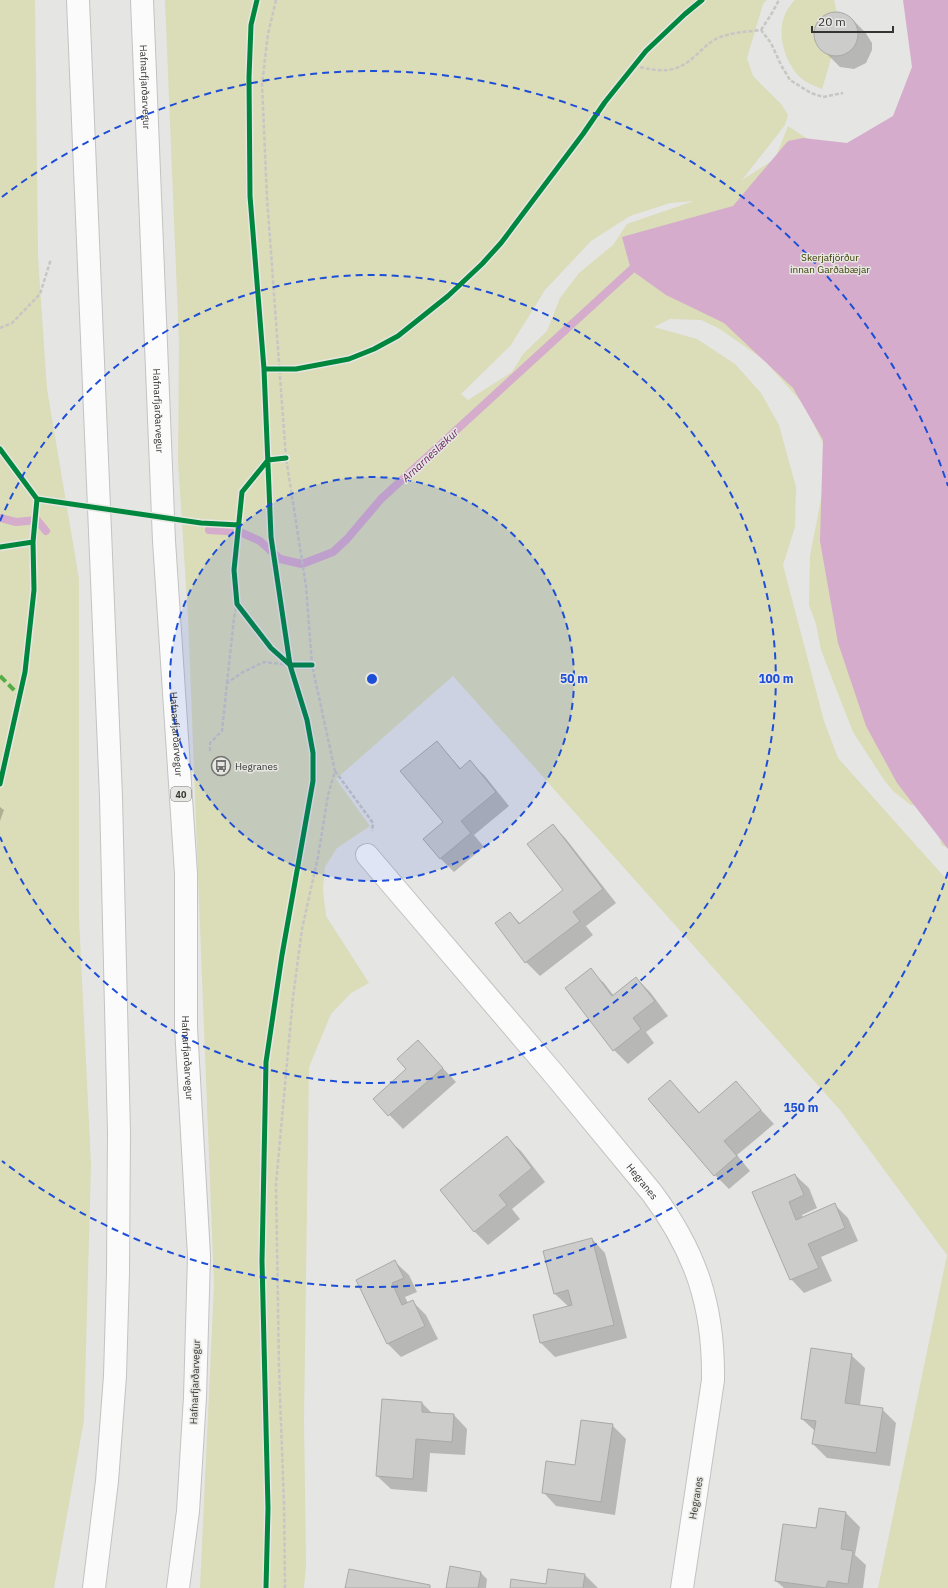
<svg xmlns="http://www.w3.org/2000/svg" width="948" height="1588" viewBox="0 0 948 1588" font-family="'IBM Plex Sans',sans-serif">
  <rect width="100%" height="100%" fill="#e5e5e4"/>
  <path fill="#dbdcb8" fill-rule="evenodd" d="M0 0H35L38 257 47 389 79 579V918L91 1165 84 1420 54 1588H0Z
    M165 0H767L763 4 747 58 753 76 782 105 788 115 785 125 742 180 775 159 788 126 809 140 853 144 884 140 948 0V848L941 845 939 825 927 806 911 805 893 791 884 780 853 732 821 650 816 624 809 605 810 556 822 494 824 468 828 454 805 406 764 360 720 329 701 320 670 319 654 327 697 339 735 364 761 393 779 425 796 487 795 527 783 565 824 721 838 758 948 881V1588H878L947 1255 840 1110 453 676 336 779 370 826 337 848 325 867 323 889 326 916 369 983 351 993 331 1014 309 1067 304 1419 306 1565 304 1588H200L214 1285 188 617 178 461 179 342ZM694 201 627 224 613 245 579 273 560 298 547 331 523 354 512 372 468 400 461 394 511 345 545 290 591 241 630 216 670 203Z
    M795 0H834C842 27 830 63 822 89 814 86 802 81 796 73 780 52 774 20 795 0Z"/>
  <path fill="#d5accb" d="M903 0H948V849L897 783 866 726 838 643 820 541 823 440 793 388 724 323 666 295 631 270 622 237 733 206 788 141 803 138 847 143 893 116 912 67Z"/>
  <path fill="#0003" d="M838 12 851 18 865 32 872 43V50L866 63 854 69 840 67 821 48 817 42 815 35 816 28 819 21 824 16Z
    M437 742 461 769 470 762 484 775 509 806 474 835 484 847 454 872 440 858 444 822Z
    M0 807 4 810 0 821Z
    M553 825 566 839 616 903 586 926 593 935 540 976 526 962 510 913 521 924 564 890Z
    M590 970 604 983 614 996 636 978 650 992 668 1016 646 1032 654 1043 628 1064 614 1050Z
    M418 1042 456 1082 403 1129 374 1099 407 1070Z
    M670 1081 700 1113 736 1083 774 1124 737 1155 750 1171 729 1189 715 1175Z
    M507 1138 521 1151 545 1182 512 1209 520 1219 488 1245 474 1231Z
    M795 1175 809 1188 817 1208 802 1215 803 1219 835 1205 848 1218 858 1241 821 1257 832 1281 804 1293 791 1279 753 1192Z
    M592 1239 605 1253 627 1338 555 1357 541 1343 534 1315 569 1307 555 1294Z
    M395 1262 409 1275 417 1292 405 1297 408 1303 412 1301 426 1315 438 1339 401 1357 388 1344 357 1280Z
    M851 1355 865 1368 860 1406 882 1409 896 1423 890 1466 827 1458 813 1444 815 1431 802 1419Z
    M422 1403 433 1414 454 1415 467 1429 465 1455 430 1453 427 1492 391 1489 377 1476Z
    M612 1425 626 1439 615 1515 556 1506 543 1492 576 1467Z
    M846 1513 860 1527 855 1555 866 1565 863 1588H784L776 1581 817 1530Z
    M481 1573 487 1579 486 1588H447Z
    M585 1575 598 1588H511L547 1585Z"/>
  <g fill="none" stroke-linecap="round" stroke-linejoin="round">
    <path stroke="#d5accb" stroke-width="8" d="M0 518 16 522 37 520 46 531
      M209 530 240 532 260 541 280 559 302 564 333 552 347 539 381 499 631 270"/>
  </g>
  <path fill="#cccccb" stroke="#a9aaa8" d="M814 34a22 22 0 1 1 44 0a22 22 0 1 1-44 0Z
    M437 741 460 769 470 760 496 792 461 821 471 833 440 859 423 839 443 822 400 771Z
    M553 824 603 889 573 912 580 921 525 963 495 923 510 912 519 924 563 890 527 844Z
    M591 968 612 996 636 977 655 1001 633 1018 641 1029 613 1051 565 988Z
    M418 1040 443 1068 388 1116 373 1099 406 1069 397 1059Z
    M670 1080 699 1113 736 1081 761 1110 724 1141 737 1156 714 1176 648 1099Z
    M507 1136 532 1168 499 1195 507 1205 474 1232 440 1190Z
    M795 1174 804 1195 789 1202 796 1220 835 1203 845 1228 808 1244 819 1268 790 1280 752 1192Z
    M592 1238 614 1325 540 1343 533 1315 572 1305 568 1290 554 1294 543 1251Z
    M395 1260 404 1278 392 1283 402 1305 413 1300 425 1326 387 1344 356 1280Z
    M811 1348 852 1354 845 1403 883 1408 876 1453 812 1444 816 1421 801 1419Z
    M382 1399 422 1402V1412L454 1414 452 1442 416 1439 413 1479 376 1476Z
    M581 1420 613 1424 601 1502 542 1493 546 1461 575 1465Z
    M819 1508 846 1512 841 1549 853 1551 848 1584 828 1581 826 1588 775 1581 783 1524 816 1528Z
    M450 1566 481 1572 478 1588H446Z
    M349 1569 430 1585V1588H345Z
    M548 1569 585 1574 583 1588H510L511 1579 546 1584Z"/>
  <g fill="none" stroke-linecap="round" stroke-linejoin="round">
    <defs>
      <g id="minor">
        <path id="s1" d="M367 855 553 1073 652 1193C696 1252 714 1306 713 1380L682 1588"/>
      </g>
      <g id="primary">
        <path d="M78 0 111 797 119 1133 118 1273 115 1376 107 1481 94 1588"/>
        <path id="s2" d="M142 0 164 541 186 874V1027L199 1256 195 1397 188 1511 178 1588"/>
      </g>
    </defs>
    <use href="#minor" stroke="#c3c3c2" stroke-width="24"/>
    <use href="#primary" stroke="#c3c3c2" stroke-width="24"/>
    <path stroke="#c6c6c5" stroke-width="2.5" stroke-dasharray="4 2" stroke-linecap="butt" d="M276 0 268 34 262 84 267 198 286 458 306 586 312 665 335 771 328 795 318 857 302 929 293 997 276 1184 279 1369 284 1504 285 1588
      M761 30 772 13 779 0
      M634 66C658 71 674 75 694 57 702 50 709 42 718 38 732 32 746 32 761 30L771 43 781 65 790 80 811 93 823 97 843 93
      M0 328 12 323 40 294 51 259
      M227 683 234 618 237 604
      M210 751V743L222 731 227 683 243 672 264 662 290 665
      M335 771 373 823 372 831"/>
    <use href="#minor" stroke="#fbfbfb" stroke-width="22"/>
    <use href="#primary" stroke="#fbfbfb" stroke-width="22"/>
    <path stroke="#54ac45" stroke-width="4" stroke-dasharray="8 4" stroke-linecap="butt" d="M0 676 20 696"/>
    <defs>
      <path id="cycleway" d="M257 0 251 25 249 77 250 196 264 369 271 537 290 665 307 720 313 753V781L282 955 266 1062 262 1261 268 1508 266 1588
        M264 369H296L349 359 374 349 398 336 448 296 482 264 501 243 583 134 605 102 646 51 685 14 702 0
        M0 449 37 499 33 542 0 547
        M286 458 268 460 242 492 234 570 237 604 271 648 290 665H312
        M37 499 201 523 239 525
        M0 784 25 672 34 590 33 542"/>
    </defs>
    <use href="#cycleway" stroke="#e6e6e3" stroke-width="8"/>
    <use href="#cycleway" stroke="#00873e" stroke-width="5"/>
  </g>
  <circle cx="372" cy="679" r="202" fill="#1d4ed8" fill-opacity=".12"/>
  <g fill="none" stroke="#1d4ed8" stroke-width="2" stroke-dasharray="7 5">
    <circle cx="372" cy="679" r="202"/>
    <path d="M0 521A404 404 0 1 1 0 837"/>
    <path d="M948 872A607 607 0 0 1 2 1161M2 197A607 607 0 0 1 948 486"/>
  </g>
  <defs>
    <symbol id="bus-ring" viewBox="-11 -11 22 22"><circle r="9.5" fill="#e6e6e3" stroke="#727270" stroke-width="1.5"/><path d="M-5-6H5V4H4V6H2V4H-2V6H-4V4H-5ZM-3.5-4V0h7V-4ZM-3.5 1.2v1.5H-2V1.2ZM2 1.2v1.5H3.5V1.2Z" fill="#727270"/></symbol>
  </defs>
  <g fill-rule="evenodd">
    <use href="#bus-ring" x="210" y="755" width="22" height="22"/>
  </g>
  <g text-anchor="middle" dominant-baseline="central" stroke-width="3" stroke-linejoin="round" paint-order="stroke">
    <rect fill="#e6e6e3" stroke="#696967" stroke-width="1" x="171" y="787" width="20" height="14" rx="3"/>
    <g font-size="9" font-weight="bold" fill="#343432">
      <text x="181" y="794">40</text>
    </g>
    <g font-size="10" fill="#343432" stroke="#e6e6e3">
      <text stroke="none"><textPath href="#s2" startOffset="87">Hafnarfjarðarvegur</textPath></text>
      <text stroke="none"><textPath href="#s2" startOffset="411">Hafnarfjarðarvegur</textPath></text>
      <text stroke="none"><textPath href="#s2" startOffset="735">Hafnarfjarðarvegur</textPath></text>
      <text stroke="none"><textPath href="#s2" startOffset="1059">Hafnarfjarðarvegur</textPath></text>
      <text stroke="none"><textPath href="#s1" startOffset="427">Hegranes</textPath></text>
      <text transform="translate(195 1382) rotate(-88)">Hafnarfjarðarvegur</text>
      <text transform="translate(696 1498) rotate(-81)">Hegranes</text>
    </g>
    <g font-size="10" fill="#3e3d02" stroke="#e6e6e3">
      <text x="830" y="257">Skerjafjörður<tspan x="830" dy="12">innan Garðabæjar</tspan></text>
    </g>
    <g font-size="10" fill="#343432" stroke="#e6e6e3" text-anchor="start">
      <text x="235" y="766">Hegranes</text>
    </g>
    <g font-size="11" font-style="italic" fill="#69235d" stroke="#e6e6e3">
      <text transform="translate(430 455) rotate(-43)">Arnarneslækur</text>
    </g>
  </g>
  <circle cx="372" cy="679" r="6" fill="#1d4ed8" stroke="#e6e6e3" stroke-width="2"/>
  <g font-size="12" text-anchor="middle" font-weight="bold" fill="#1d4ed8" stroke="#e6e6e3" stroke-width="3" stroke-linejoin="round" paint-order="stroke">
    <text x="574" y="683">50 m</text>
    <text x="776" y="683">100 m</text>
    <text x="801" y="1112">150 m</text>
  </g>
  <path d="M812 26v6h81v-6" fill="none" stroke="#343432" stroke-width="2"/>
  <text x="818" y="26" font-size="12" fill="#343432" stroke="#e6e6e3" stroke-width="3" paint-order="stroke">20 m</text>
</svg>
